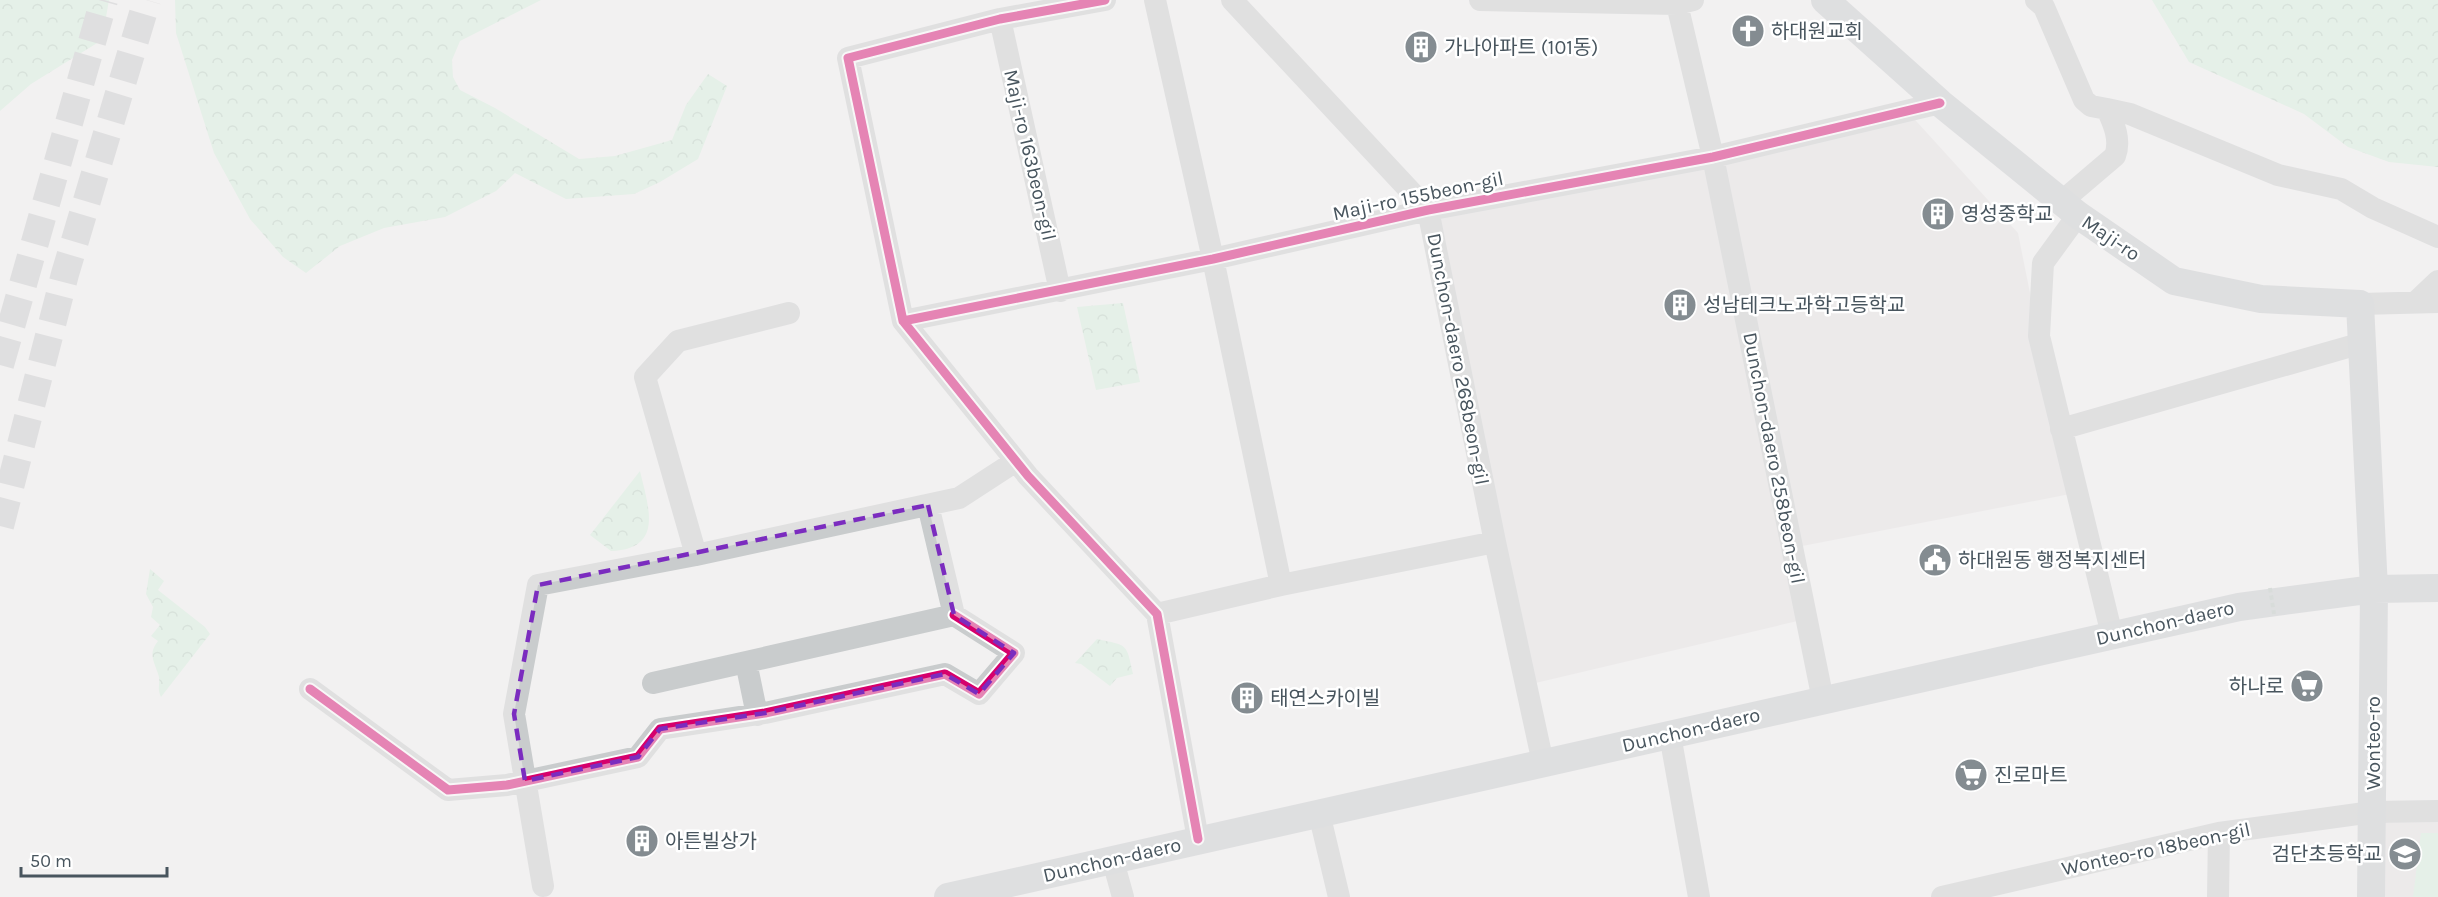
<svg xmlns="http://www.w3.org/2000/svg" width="2438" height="897" viewBox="0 0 2438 897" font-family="Karla,'Noto Sans KR',sans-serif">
  <defs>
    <pattern id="forest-crowns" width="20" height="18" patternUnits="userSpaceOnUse" patternTransform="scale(1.5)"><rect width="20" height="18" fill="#d5f0de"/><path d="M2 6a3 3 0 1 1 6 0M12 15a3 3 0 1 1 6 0" fill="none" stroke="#b8d0c1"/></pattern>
  </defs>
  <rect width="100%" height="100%" fill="#f2f1f1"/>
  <path fill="#e4e2e3" d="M1907 111 2018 233 2070 494 1792 548 1806 619 1527 685 1428 210Z
    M2372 812H2438V897H2371Z"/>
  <path fill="url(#forest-crowns)" d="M0 0H109L102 40 31 84 0 111Z
    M175 0H541L460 41 452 60 453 77 460 90 495 108 579 159 615 156 672 140 686 105 708 74 727 86 698 159 660 182 634 194 566 199 515 173 496 191 445 217 384 228 340 246 306 273 283 257 250 219 214 153 176 33Z
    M2152 0H2438V167L2389 162 2348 147 2304 114 2189 62Z
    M1123 303 1140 382 1096 390 1077 307Z
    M640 471C648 506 665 549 611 551L590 535Z
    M150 569 164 581 158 590 205 627 210 634 161 697C157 689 160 685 159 677 155 662 147 655 158 641L151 636 160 625 151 617 153 607 146 594Z
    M1097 639C1128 646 1126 642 1133 674L1117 678 1110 686 1081 664 1075 663Z"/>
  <path fill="#d5f0de" d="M2421 833H2438V897H2413Z"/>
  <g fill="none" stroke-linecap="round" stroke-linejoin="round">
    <path stroke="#c8cacc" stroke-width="28" stroke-dasharray="28 14" stroke-linecap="butt" d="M0 365 104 0
      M0 526 65 274 147 0"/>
    <path stroke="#c9cccd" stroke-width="22" d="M1105 0 1000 19 848 58 903 321 1028 476 1157 614 1198 839
      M1155 0 1213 259 1281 585
      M1232 0 1428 210 1495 542 1543 763
      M1480 0 1677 4 1693 0
      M2036 0 2044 7 2084 100 2091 106 2107 109C2114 124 2121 140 2115 156L2061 202
      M1677 4 1713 157 1823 700
      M1000 19 1060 291
      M2107 109 2130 114 2278 175 2341 189 2373 208 2438 237
      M2078 215 2043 263 2039 336 2112 635
      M2418 300 2438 281
      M2360 304 2438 302
      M789 313 678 341 645 377 696 555 959 498 1016 461
      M903 321 1213 259 1428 210 1713 157 1940 103
      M2061 429 2362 343
      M1157 614 1281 585 1495 542
      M746 662 757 715
      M653 683 954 615 928 505
      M310 689 448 790 507 785 638 757 660 729 765 713 945 674 979 694 1014 653 954 615
      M1670 735 1699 897
      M1319 813 1339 897
      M1113 861 1123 897
      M543 886 514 714 538 585 696 555
      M1942 897 2219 833 2372 812 2438 811
      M2218 897 2219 833"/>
    <path stroke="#c6cacd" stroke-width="28" d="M1825 0 1940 103 2078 215 2174 281 2261 299 2360 304 2374 589 2371 897
      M948 897 2239 607 2374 589 2438 588"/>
    <path stroke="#b8c4bf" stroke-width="4" stroke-dasharray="4.5 3" stroke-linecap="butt" d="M2270 588 2274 614"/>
    <defs>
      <path id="cycleway" d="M1105 0 1000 19 848 58 903 321 1028 476 1157 614 1198 839
        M903 321 1213 259 1428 210 1713 157 1940 103
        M310 689 448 790 507 785 638 757 660 729 765 713 945 674 979 694 1014 653 954 615"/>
    </defs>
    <use href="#cycleway" stroke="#fff" stroke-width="13"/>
    <use href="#cycleway" stroke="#d6006c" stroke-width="9"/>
  </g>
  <path d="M0 0H2438V897H0ZM928 505 954 615 1014 653 979 694 945 674 765 713 660 729 638 757 525 781 514 714 538 585Z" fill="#f2f1f1" fill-opacity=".55" fill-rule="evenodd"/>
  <path fill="none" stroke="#7b2cbf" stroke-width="4.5" stroke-dasharray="12 8" stroke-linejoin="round" d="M928 505 954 615 1014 653 979 694 945 674 765 713 660 729 638 757 525 781 514 714 538 585Z"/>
  <defs>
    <symbol id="church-disc" viewBox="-11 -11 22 22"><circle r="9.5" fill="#848c91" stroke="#fff"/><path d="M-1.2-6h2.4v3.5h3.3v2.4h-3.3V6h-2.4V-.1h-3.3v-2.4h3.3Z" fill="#fff"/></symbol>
    <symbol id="building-disc" viewBox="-11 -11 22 22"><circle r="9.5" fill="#848c91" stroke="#fff"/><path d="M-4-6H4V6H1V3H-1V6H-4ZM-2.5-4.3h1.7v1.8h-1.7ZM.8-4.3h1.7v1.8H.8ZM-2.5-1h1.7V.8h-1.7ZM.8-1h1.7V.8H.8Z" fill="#fff"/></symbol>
    <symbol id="civic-disc" viewBox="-11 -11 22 22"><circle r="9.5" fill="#848c91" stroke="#fff"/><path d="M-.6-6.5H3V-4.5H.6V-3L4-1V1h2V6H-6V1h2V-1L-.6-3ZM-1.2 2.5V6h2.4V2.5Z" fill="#fff"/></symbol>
    <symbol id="supermarket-disc" viewBox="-11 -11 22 22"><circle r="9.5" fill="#848c91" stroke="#fff"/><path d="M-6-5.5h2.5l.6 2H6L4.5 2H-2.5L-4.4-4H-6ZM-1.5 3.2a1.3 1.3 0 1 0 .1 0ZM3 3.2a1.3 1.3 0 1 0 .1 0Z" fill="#fff"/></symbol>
    <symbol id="school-disc" viewBox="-11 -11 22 22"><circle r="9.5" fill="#848c91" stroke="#fff"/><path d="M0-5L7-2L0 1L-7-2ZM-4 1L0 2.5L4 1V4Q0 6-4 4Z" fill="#fff"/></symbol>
  </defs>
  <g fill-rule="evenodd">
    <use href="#church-disc" x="1729" y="12" width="38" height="38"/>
    <use href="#building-disc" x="1402" y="28" width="38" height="38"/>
    <use href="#building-disc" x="1919" y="195" width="38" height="38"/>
    <use href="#building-disc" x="1661" y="286" width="38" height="38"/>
    <use href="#civic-disc" x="1916" y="541" width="38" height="38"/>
    <use href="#supermarket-disc" x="2288" y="667" width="38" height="38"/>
    <use href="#building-disc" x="1228" y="679" width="38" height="38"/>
    <use href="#supermarket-disc" x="1952" y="756" width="38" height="38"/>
    <use href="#building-disc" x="623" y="822" width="38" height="38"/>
    <use href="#school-disc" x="2386" y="835" width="38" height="38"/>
  </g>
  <g text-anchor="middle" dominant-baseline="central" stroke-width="5" stroke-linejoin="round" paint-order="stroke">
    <g font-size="20" fill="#48555e" stroke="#fff" text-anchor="start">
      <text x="1771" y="31">하대원교회</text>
      <text x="1444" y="47">가나아파트 (101동)</text>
      <text x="1961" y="214">영성중학교</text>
      <text x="1703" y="305">성남테크노과학고등학교</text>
      <text x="1958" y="560">하대원동 행정복지센터</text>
      <text x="2284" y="686" text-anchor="end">하나로</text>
      <text x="1270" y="698">태연스카이빌</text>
      <text x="1994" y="775">진로마트</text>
      <text x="665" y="841">아튼빌상가</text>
      <text x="2382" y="854" text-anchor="end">검단초등학교</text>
    </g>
    <g font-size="20" fill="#48555e" stroke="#fff">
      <text transform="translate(1030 155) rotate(77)">Maji-ro 163beon-gil</text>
      <text transform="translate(1418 196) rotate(-12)">Maji-ro 155beon-gil</text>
      <text transform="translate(2111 238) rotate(34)">Maji-ro</text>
      <text transform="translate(1458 359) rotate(79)">Dunchon-daero 268beon-gil</text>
      <text transform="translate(1774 458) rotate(79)">Dunchon-daero 258beon-gil</text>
      <text transform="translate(2165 623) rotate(-13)">Dunchon-daero</text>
      <text transform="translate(1691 730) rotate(-13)">Dunchon-daero</text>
      <text transform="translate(2373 743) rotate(-90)">Wonteo-ro</text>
      <text transform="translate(2156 849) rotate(-12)">Wonteo-ro 18beon-gil</text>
      <text transform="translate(1112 860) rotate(-13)">Dunchon-daero</text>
    </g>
  </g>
  <path d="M21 867v9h146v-9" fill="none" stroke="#48555e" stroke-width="3"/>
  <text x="30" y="867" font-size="18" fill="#48555e" stroke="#ffffff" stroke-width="4.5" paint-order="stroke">50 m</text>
</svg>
